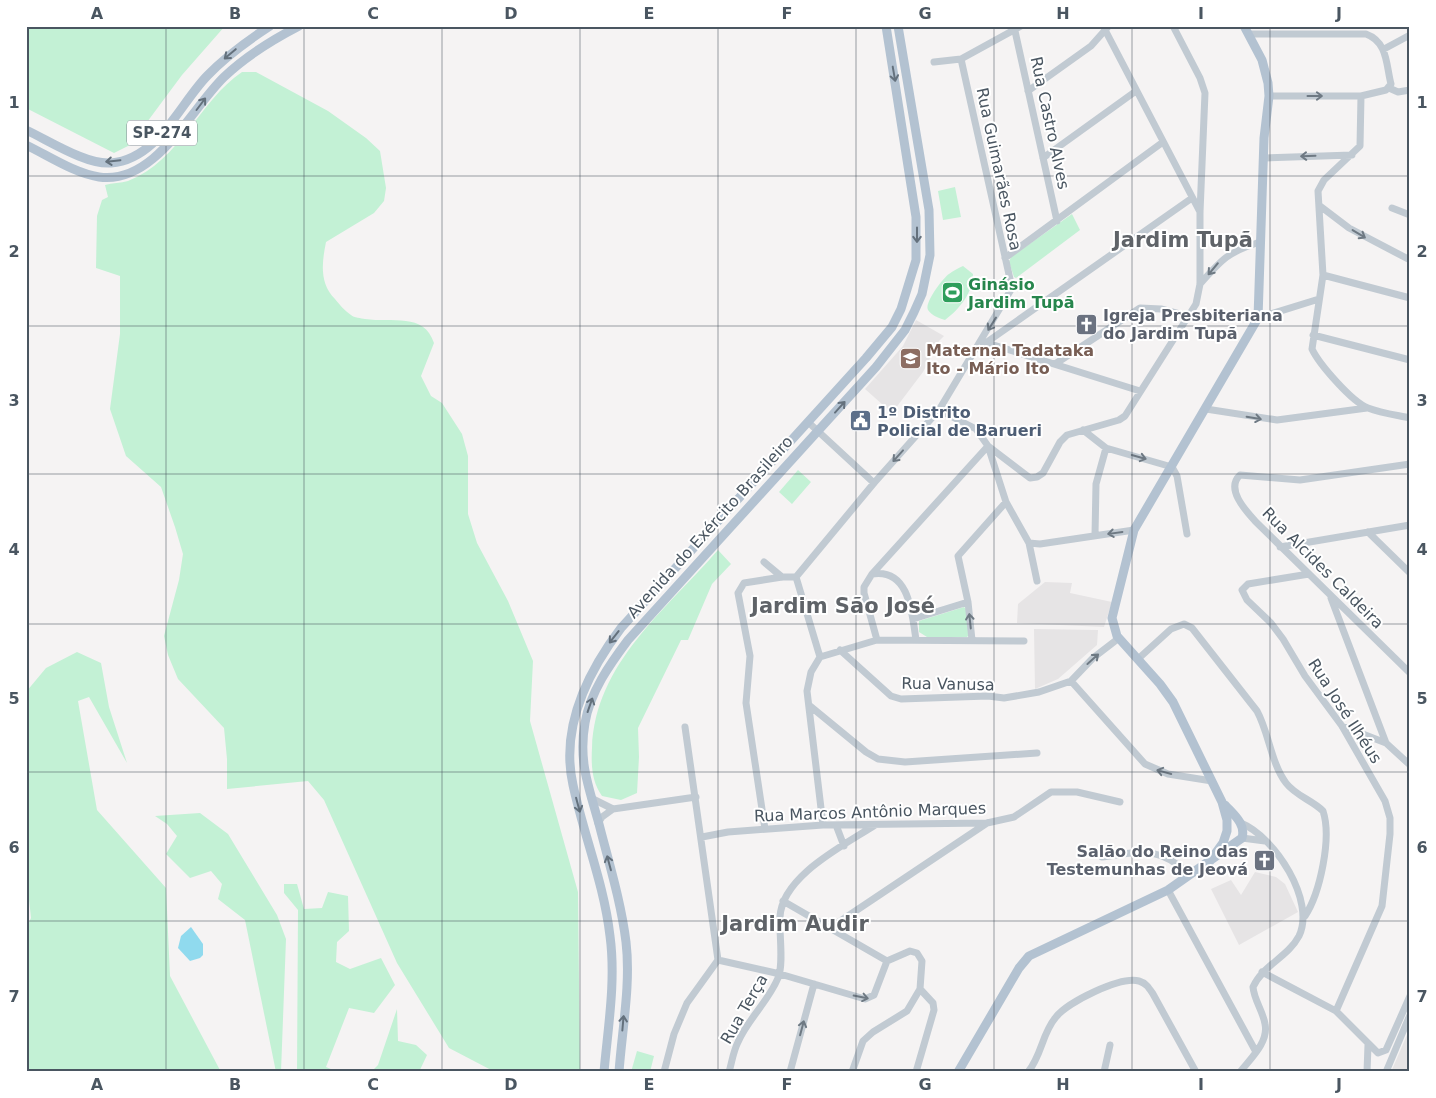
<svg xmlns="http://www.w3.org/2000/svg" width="1436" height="1098" viewBox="0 0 1436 1098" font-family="'DejaVu Sans',sans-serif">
  <rect width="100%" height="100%" fill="#f5f3f3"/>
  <path fill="#e6e4e5" d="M916 320 944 336 939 341 923 372 892 413 865 389 903 346Z
    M1045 582 1072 583 1070 593 1112 602 1104 627 1017 623 1018 604Z
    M1034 629 1098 630 1097 645 1058 679 1035 689Z
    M1255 872 1276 877 1285 884 1298 912 1239 945 1211 889 1231 880 1241 895Z
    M1410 1028V1072H1391Z"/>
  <path fill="#c3f1d5" d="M26 26H225L182 75 130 145 114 153 26 108Z
    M242 72H256L328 111 366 138 380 151 386 188 384 201 374 213 326 242C322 262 319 283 335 299 339 304 345 311 351 315 354 318 361 318 365 319 392 323 424 312 434 343L421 376 431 396 442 403 462 434 468 456V514L477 543 508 601 533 661 530 721 578 892 580 1072H495L449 1048 397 963 324 800 308 781 227 789V759L224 728 178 679 168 655 164 636 179 580 183 554 175 527 161 487 126 456 110 409 120 334V276L96 268 97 216 102 200 108 197 105 185C112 183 121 183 128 181 180 161 199 101 242 72Z
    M955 187 961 217 943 220 938 191Z
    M1072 214 1080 230 1016 278 1014 277 1009 262 1011 257Z
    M963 266 973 274C973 292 960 309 945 320 939 318 932 316 928 310 924 303 943 278 949 274 953 271 958 268 963 266Z
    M798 470 811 482 792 504 779 492Z
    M718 550 731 564 712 584 688 640H681L638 728 639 757 637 793 621 800 602 796C592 782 591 766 592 748 595 663 666 610 718 550Z
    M964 607 966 609 969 635 967 637H927L919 632V621Z
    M77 652 101 663 109 707 127 763 89 697 78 701 97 810 166 888 170 976 221 1072H26V928L31 918 26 871V692L46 668Z
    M200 813 228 834 277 915 286 939 281 1072H276L245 920 218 899 222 884 211 871 190 878 166 854 177 836 167 824 155 816Z
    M284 884H297L304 909 322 908 328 892 348 896 349 931 337 942 336 962 350 969 381 958 395 985 374 1013 349 1008 326 1067 338 1072H297L298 910 284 893Z
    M397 1009 398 1041 416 1045 427 1055 419 1072H371L378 1065Z
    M637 1051 654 1056 650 1072H631Z"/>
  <path fill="#90daee" d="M191 927 203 944V955L200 958 190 961 178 948 181 936Z"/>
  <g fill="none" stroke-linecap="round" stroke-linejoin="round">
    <path stroke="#c1cad2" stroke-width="7" d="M1103 26 1200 212
      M1015 31 1057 221
      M1249 34H1366C1388 42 1386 65 1391 84L1386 90 1361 96H1269
      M1384 49 1410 35
      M934 62 961 59 1021 26
      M1389 88 1398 92 1410 90
      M1028 91 1091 46 1107 28
      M1361 96 1360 146 1324 180 1318 191 1323 275 1312 349C1319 364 1352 402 1368 408 1381 413 1396 415 1410 418
      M1043 158 1136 91
      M1264 158 1352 155
      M1320 206 1349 228 1410 260
      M1392 208 1410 215
      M1005 258 1163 142
      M1323 275 1410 298
      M1200 284C1222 259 1228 252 1260 242
      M1258 318 1319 299
      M1313 335 1410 360
      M984 342 1140 391
      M987 342 1192 198
      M1055 364 1140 308 1161 309 1187 316
      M1206 409 1277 420 1367 408
      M939 410 976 429 988 446 1030 478 1037 477 1043 473 1060 442 1067 435 1119 420 1125 416 1196 304 1200 284V212L1205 93 1200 78 1173 26
      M808 422 874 483
      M1083 430 1106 448 1172 467 1177 476 1187 534
      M988 446 1006 502 1029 543 1040 544 1134 530
      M1410 464 1300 480 1240 475C1225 489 1246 511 1256 522L1410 673
      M1368 532 1410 573
      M1095 535 1096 484 1106 448
      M1029 543 1037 581
      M1280 547 1410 525
      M764 562 782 577
      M872 574 988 446
      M1309 574 1248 584 1242 590 1247 600 1271 623 1283 639 1305 676 1342 726 1385 801 1390 818V834L1382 906 1336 1011
      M796 577 874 483 939 410 1012 288 961 59
      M796 577 820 657
      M1331 598 1386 743 1410 765
      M913 619 968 602
      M1119 638 1093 658 1071 681 1145 764 1168 774 1212 781
      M877 640 864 593V587L872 574C909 568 912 612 916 640
      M972 640 968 602 958 556 1006 502
      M840 650 891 696 901 699 988 696 1004 698 1039 692 1071 681
      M820 657 877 640 1024 641
      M820 657 811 672 807 691 823 825
      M1138 659 1171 629 1184 624 1192 628 1257 711C1269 733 1271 763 1286 783 1296 796 1312 800 1323 811 1332 838 1320 893 1305 916
      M810 706 866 752 878 759 905 762 1037 753
      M1342 726 1386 743
      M591 798 613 809
      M598 823 602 817 613 809 696 797
      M836 825 844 846
      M765 829 746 703 750 656 738 593 744 583 782 577H796
      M702 837 728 832 823 825 987 823 1014 817 1051 792H1077L1120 802
      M1242 838 1265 841
      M1102 857C1140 852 1158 845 1189 874
      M1168 890 1256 1052
      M783 901 887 961
      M830 928 987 823
      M718 960 780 974 865 999 874 995 887 961
      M1262 972 1336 1011 1378 1053 1386 1050 1410 996
      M664 1072 674 1034 687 1003 718 960 685 727
      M729 1072C732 1062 733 1052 738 1042 748 1019 768 1002 778 978 784 965 779 933 780 917 782 876 843 846 875 825
      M790 1072 814 984
      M852 1072 863 1041 873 1032 907 1011 920 989 922 961 917 953 910 951 887 961
      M916 1072 934 1010 933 1003 920 989
      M1028 1072C1042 1055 1042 1033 1056 1017 1068 1002 1120 976 1139 981 1146 983 1149 988 1153 994L1196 1072
      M1104 1072 1110 1045
      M1240 1072C1250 1059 1269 1042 1265 1024 1263 1011 1254 1000 1253 987 1263 965 1288 957 1299 936 1316 901 1275 837 1241 823
      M1367 1072 1368 1045
      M1386 1072 1410 1015"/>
    <path stroke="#b3c2d1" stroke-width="9" d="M26 130C48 140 86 165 111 163 158 159 179 105 207 76 226 56 247 41 270 26
      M26 145C49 156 74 173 99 177 155 185 190 110 224 77 246 56 272 40 299 26
      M1210 861 1223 843 1227 831V820L1222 802 1173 702 1160 684 1117 636 1112 618 1134 530 1258 318 1264 138 1269 96 1268 83 1262 60 1244 26
      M604 1072C608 1027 616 981 610 936 604 884 584 836 573 785 560 727 587 673 621 628L866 358 892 327 901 309 916 260V217L886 26
      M619 1072C622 1030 631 984 626 942 621 902 609 863 599 824 589 787 578 762 585 723 590 692 610 664 628 640L876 367 905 330 914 312 922 294 930 255 929 210 898 26
      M958 1072 1019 968 1029 956 1168 890 1242 838C1246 824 1234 815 1225 805"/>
  </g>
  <defs><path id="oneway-shaft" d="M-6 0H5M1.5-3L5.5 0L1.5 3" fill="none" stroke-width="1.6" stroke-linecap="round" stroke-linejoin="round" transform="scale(1.25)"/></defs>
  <g stroke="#64717d">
    <use href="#oneway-shaft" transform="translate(230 54) rotate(140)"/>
    <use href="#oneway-shaft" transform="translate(894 74) rotate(80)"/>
    <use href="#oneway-shaft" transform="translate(201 104) rotate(-53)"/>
    <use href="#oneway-shaft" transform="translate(113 161) rotate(174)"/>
    <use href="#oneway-shaft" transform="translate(917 235) rotate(90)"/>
    <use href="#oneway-shaft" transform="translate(840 407) rotate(-48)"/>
    <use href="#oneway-shaft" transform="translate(614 637) rotate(128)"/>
    <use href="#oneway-shaft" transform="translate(590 705) rotate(-71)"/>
    <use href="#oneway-shaft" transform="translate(578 805) rotate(75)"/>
    <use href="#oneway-shaft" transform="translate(609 863) rotate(-105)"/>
    <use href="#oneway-shaft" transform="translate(623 1023) rotate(-85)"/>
  </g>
  <g stroke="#6e7983">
    <use href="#oneway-shaft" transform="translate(1315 96)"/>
    <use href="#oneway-shaft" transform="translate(1308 156) rotate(178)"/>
    <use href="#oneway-shaft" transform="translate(1359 234) rotate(31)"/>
    <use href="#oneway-shaft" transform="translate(1213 269) rotate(130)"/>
    <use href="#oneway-shaft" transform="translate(992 324) rotate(122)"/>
    <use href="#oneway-shaft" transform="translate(1254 418) rotate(10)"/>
    <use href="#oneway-shaft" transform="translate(898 456) rotate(132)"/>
    <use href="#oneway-shaft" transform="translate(1139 457) rotate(16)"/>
    <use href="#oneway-shaft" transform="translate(1115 533) rotate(172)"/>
    <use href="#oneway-shaft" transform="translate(970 621) rotate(-96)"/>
    <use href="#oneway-shaft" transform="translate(1093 659) rotate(-42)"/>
    <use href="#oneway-shaft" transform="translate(1164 772) rotate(-165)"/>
    <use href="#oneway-shaft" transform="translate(861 997) rotate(11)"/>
    <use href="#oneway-shaft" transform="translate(802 1028) rotate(-75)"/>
  </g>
  <path fill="none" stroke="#4a5661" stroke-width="1" stroke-opacity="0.55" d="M166 26V1072M304 26V1072M442 26V1072M580 26V1072M718 26V1072M856 26V1072M994 26V1072M1132 26V1072M1270 26V1072M26 176H1410M26 326H1410M26 474H1410M26 624H1410M26 772H1410M26 921H1410"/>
  <defs>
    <symbol id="stadium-square" viewBox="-11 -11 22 22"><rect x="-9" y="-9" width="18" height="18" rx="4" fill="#2e9e5b" stroke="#fff"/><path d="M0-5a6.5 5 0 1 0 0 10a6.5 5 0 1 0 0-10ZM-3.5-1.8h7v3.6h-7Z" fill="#fff"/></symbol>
    <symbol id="church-square" viewBox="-11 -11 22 22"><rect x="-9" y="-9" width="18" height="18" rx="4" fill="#6b7280" stroke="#fff"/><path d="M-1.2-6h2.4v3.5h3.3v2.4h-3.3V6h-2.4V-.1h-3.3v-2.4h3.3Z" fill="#fff"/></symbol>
    <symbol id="school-square" viewBox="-11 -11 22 22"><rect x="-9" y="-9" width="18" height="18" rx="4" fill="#8d6e63" stroke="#fff"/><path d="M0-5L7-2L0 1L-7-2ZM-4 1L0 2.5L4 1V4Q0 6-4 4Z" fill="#fff"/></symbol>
    <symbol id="civic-square" viewBox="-11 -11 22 22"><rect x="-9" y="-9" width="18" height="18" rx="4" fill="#5c6f8a" stroke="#fff"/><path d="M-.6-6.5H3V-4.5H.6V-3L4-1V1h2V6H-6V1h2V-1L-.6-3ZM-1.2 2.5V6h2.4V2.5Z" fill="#fff"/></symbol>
  </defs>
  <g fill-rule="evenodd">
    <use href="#stadium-square" x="940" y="280" width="25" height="25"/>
    <use href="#church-square" x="1074" y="312" width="25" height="25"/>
    <use href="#school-square" x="898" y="346" width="25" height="25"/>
    <use href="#civic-square" x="848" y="408" width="25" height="25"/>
    <use href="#church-square" x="1252" y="848" width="25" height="25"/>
  </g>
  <g text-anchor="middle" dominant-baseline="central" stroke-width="4" stroke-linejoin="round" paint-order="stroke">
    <rect fill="#fff" stroke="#808990" stroke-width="1" x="127" y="120.5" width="70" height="25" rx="4"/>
    <g font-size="15" font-weight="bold" fill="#4a5661">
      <text x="162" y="133">SP-274</text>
    </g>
    <g font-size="16" fill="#4a5661" stroke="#fff">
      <text transform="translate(1050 123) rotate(78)">Rua Castro Alves</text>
      <text transform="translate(999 169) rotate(78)">Rua Guimarães Rosa</text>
      <text transform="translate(710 527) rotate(-48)">Avenida do Exército Brasileiro</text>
      <text transform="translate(1323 568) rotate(45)">Rua Alcides Caldeira</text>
      <text transform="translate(948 684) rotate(1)">Rua Vanusa</text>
      <text transform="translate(1345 711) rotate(57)">Rua José Ilhéus</text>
      <text transform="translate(870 812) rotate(-2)">Rua Marcos Antônio Marques</text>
      <text transform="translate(744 1009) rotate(-60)">Rua Terça</text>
    </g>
    <g font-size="16" font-weight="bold" fill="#27864d" stroke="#fff" text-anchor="start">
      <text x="968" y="284">Ginásio<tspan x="968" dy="18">Jardim Tupã</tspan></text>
    </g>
    <g font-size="16" font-weight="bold" fill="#5b616d" stroke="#fff" text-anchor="start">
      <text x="1103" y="315">Igreja Presbiteriana<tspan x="1103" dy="18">do Jardim Tupã</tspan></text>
      <text x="1248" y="851" text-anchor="end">Salão do Reino das<tspan x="1248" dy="18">Testemunhas de Jeová</tspan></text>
    </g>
    <g font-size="16" font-weight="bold" fill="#785e54" stroke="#fff" text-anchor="start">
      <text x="926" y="350">Maternal Tadataka<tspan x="926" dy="18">Ito - Mário Ito</tspan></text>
    </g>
    <g font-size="16" font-weight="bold" fill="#4e5e75" stroke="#fff" text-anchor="start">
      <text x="877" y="412">1º Distrito<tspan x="877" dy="18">Policial de Barueri</tspan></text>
    </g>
    <g font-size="21" font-weight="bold" fill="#5f6368" stroke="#fff">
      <text x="1183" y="240">Jardim Tupã</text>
      <text x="843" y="606">Jardim São José</text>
      <text x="795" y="924">Jardim Audir</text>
    </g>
  </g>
  <rect width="1436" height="1098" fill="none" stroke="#ffffff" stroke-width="55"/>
  <rect x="28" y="28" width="1380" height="1042" fill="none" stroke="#4a5661" stroke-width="2"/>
  <g font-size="16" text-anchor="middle" font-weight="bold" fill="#4a5661">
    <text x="97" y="19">A</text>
    <text x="235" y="19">B</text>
    <text x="373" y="19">C</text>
    <text x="511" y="19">D</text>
    <text x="649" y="19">E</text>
    <text x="787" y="19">F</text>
    <text x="925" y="19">G</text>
    <text x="1063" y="19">H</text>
    <text x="1201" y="19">I</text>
    <text x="1339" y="19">J</text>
    <text x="14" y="108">1</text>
    <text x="1422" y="108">1</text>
    <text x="14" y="257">2</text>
    <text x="1422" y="257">2</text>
    <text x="14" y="406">3</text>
    <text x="1422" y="406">3</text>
    <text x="14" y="555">4</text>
    <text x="1422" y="555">4</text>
    <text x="14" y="704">5</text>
    <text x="1422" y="704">5</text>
    <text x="14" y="853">6</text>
    <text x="1422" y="853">6</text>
    <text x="14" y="1002">7</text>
    <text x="1422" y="1002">7</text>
    <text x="97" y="1090">A</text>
    <text x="235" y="1090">B</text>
    <text x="373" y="1090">C</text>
    <text x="511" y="1090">D</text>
    <text x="649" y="1090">E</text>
    <text x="787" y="1090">F</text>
    <text x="925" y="1090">G</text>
    <text x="1063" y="1090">H</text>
    <text x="1201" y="1090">I</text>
    <text x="1339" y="1090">J</text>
  </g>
</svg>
